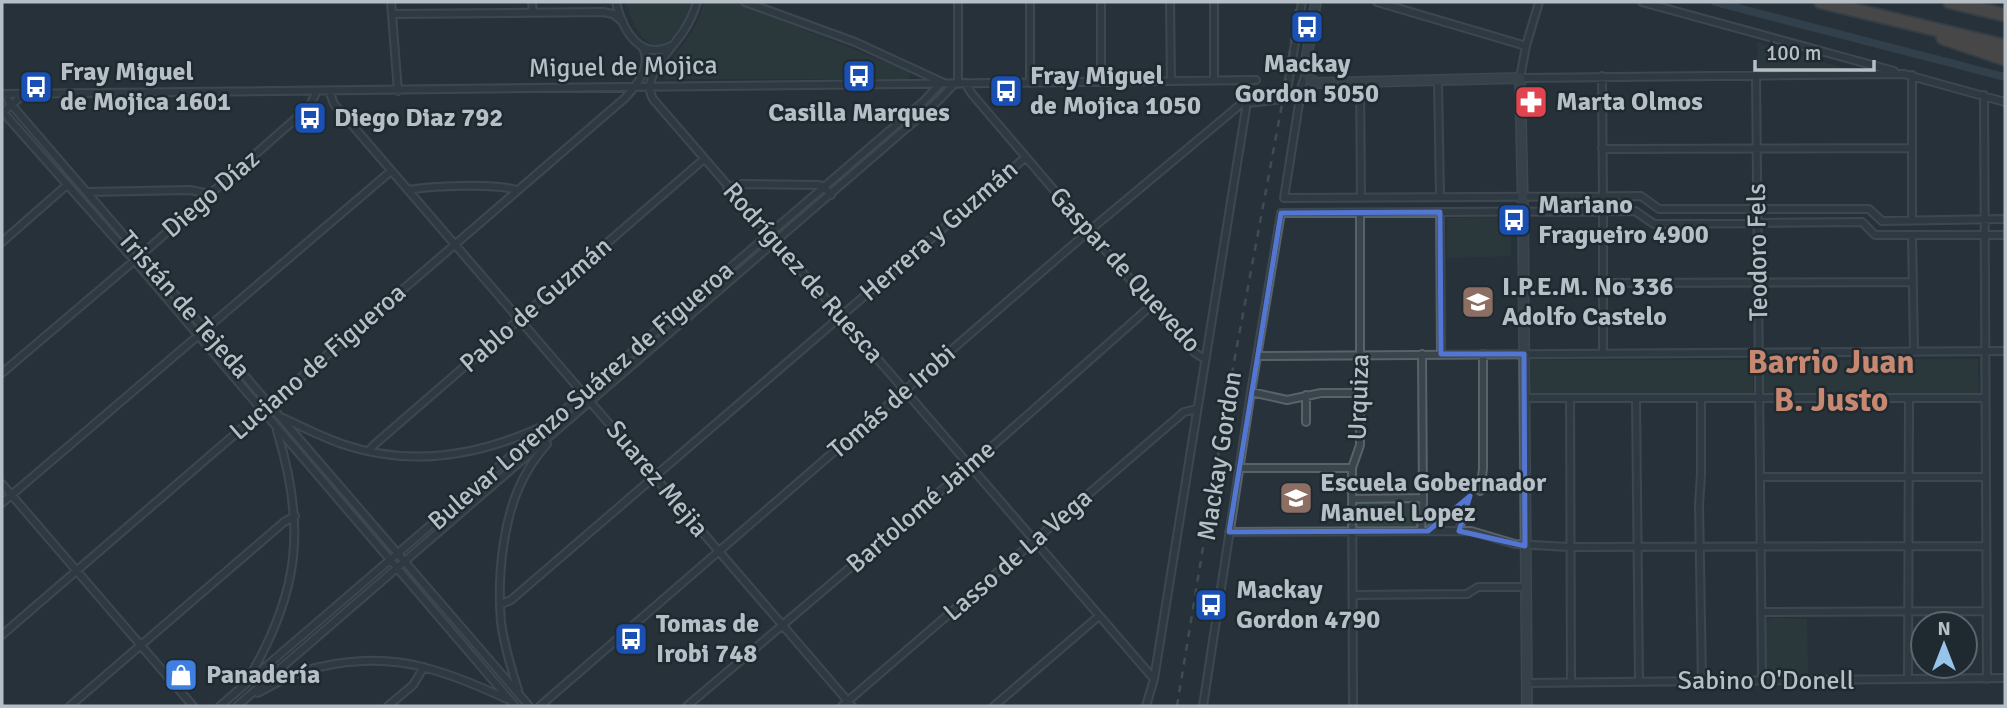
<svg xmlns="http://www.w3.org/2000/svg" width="2007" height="708" viewBox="0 0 2007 708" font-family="Signika,sans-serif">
  <rect width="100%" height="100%" fill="#27323a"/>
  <path fill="#2f423f" d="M625 2H691C686 20 667 61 643 38 634 28 630 14 625 2Z
    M704 2H734L911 72 908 79H666L662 75C678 46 696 37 704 2Z
    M1757 42 1847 69 1758 71Z
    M1511 217V256L1447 258V218Z
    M1978 359V394L1767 393 1764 389 1763 360Z
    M1531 360H1753V394H1531Z
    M1355 502H1420L1417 526 1359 528 1355 524Z
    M1770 618 1807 619 1808 674 1769 673 1766 670V624Z"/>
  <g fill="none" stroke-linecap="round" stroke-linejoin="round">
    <path stroke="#3f5361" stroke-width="8" d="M1715 2 2005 77"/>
    <defs>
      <path id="minor" d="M391 2 398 91
        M532 2 533 12
        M616 2C622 29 640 63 673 45
        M697 2C694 12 689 23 683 32 672 49 640 77 653 99L1154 679
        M745 2 855 42 944 83
        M958 2V84
        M1030 2V83
        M1101 2V82
        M1170 2 1171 81
        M1214 2V80
        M1377 2 1526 46
        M1539 2 1526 46 1520 78 1904 74 2005 102
        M1642 2 1894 71
        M392 14 603 12 613 14 623 22
        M1306 74 1302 85 1284 198 1641 196 1659 209H1869L1882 221 2005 219
        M1756 75 1762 681
        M1912 75V220
        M1602 76 1603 196
        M1438 80 1440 196
        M1360 81 1361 198
        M965 83 972 94 1152 305 1195 353 1205 359
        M329 91 334 104 852 706
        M2 94 1256 80
        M6 94 9 102 529 706
        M1984 95 1987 679
        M2 111 134 260 515 706
        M2 113 24 94
        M1602 149 1912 148
        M727 187 743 184 818 185 823 186 831 195
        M408 190C431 186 495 183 516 190
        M87 192 190 190 210 194
        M1603 211V354
        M1440 212 1441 354
        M1912 235 1914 352
        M2 242 67 185
        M1603 283 1913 282
        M1257 356 2005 351
        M2 373 141 255 309 107 317 91
        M1251 392 1287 400 1321 393H1360
        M1524 398H1985
        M1570 398 1571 682
        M1636 398 1639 682
        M1701 398V474L1699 504 1702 681
        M283 418C302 427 322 437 342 444 409 467 478 456 541 427
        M1306 422V395
        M369 451 374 445 704 159
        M1240 468H1352
        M1760 477H1985
        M2 484 193 706
        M1480 491 1483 469V354
        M1352 499 1423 498
        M2 503 391 171
        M1421 531 1423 501 1422 354
        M1428 531C1438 522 1450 507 1462 518L1459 531
        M1229 532 1471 531 1515 544 1569 547 1986 546
        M1353 595 1467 594 1478 587H1526
        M501 604 511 600 1026 157
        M1761 612 1986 611
        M2 635 625 98C638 84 653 65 642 46
        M1908 679 1909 398
        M247 681C299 594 307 528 277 431
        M1526 683 2005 678
        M518 690C511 668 504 645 501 622 497 575 503 511 528 470 533 461 540 452 547 444
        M258 693C272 685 286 677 302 672 340 659 387 657 426 668 454 675 481 687 507 699
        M70 706 284 522 295 516
        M220 706 924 101 940 84
        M237 706 939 100 954 84
        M388 706 413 685 424 667
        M540 706 1089 231 1241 104 1283 99 1286 96 1302 2
        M687 706 970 466 1152 305
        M842 706 1184 412 1197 409
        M994 706 1099 616
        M1146 706 1154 679 1247 102V87L1240 80
        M1203 706 1251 392 1281 213 1635 211 1654 224 1862 222 1875 235H2005
        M1353 706 1352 468 1360 445V213"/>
      <path id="secondary" d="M1316 2 1305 67C1306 76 1309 79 1317 83L1520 78 1523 211 1527 706"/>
      <path id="motorway" d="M1821 2 2005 46
        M1950 2 2005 15
        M1943 38 2005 59"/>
    </defs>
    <use href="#minor" stroke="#586269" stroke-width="10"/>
    <use href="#secondary" stroke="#586269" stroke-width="12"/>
    <use href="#motorway" stroke="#454f56" stroke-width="16"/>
    <use href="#minor" stroke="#3a444b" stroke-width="6"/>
    <use href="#secondary" stroke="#49545d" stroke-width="9"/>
    <use href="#motorway" stroke="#706358" stroke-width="12"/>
    <path stroke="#616b74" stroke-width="2.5" stroke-dasharray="7 7" stroke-linecap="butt" d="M1177 706 1229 389 1283 99 1297 2"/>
  </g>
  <path d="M0 0H2007V708H0ZM1440 212 1441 354H1524L1525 546 1459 531 1470 496 1428 531 1229 532 1281 213Z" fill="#27323a" fill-opacity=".55" fill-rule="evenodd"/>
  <path fill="none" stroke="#5376d2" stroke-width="5" stroke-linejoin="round" d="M1440 212 1441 354H1524L1525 546 1459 531 1470 496 1428 531 1229 532 1281 213Z"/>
  <defs>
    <symbol id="bus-square" viewBox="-11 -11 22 22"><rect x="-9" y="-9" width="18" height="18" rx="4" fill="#1a4fb4" stroke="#1f2930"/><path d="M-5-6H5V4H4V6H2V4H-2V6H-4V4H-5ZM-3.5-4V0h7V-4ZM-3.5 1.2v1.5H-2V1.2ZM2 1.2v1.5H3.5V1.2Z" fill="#fff"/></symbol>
    <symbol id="pharmacy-square" viewBox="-11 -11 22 22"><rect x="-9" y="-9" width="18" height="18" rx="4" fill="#e0444e" stroke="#1f2930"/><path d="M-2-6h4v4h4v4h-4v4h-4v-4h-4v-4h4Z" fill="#fff"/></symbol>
    <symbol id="school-square" viewBox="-11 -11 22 22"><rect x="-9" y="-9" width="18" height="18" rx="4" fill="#8d6e63" stroke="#1f2930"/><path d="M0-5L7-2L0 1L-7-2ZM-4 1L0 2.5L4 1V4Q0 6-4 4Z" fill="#fff"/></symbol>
    <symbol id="shop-square" viewBox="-11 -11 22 22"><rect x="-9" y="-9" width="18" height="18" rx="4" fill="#3f7fe0" stroke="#1f2930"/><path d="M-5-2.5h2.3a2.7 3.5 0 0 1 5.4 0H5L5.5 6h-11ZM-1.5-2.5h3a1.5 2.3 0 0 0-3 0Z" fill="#fff"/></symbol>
  </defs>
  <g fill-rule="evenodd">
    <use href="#bus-square" x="1288" y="8" width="38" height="38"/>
    <use href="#bus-square" x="840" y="57" width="38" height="38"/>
    <use href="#bus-square" x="17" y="68" width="38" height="38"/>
    <use href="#bus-square" x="987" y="72" width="38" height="38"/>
    <use href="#pharmacy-square" x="1512" y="83" width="38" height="38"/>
    <use href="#bus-square" x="291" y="99" width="38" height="38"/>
    <use href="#bus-square" x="1495" y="201" width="38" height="38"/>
    <use href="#school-square" x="1459" y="283" width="38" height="38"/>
    <use href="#school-square" x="1277" y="479" width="38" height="38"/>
    <use href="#bus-square" x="1192" y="586" width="38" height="38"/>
    <use href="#bus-square" x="612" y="620" width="38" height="38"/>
    <use href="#shop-square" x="162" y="656" width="38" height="38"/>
  </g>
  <g text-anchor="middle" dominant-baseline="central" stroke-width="5" stroke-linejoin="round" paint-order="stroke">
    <g font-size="26" font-weight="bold" fill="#b6bfc6" stroke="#1f2930" text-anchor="start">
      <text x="1307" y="64" text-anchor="middle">Mackay<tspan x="1307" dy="30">Gordon 5050</tspan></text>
      <text x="60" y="72">Fray Miguel<tspan x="60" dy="30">de Mojica 1601</tspan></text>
      <text x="1030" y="76">Fray Miguel<tspan x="1030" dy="30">de Mojica 1050</tspan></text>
      <text x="1556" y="102">Marta Olmos</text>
      <text x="859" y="113" text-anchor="middle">Casilla Marques</text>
      <text x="334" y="118">Diego Diaz 792</text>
      <text x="1538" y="205">Mariano<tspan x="1538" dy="30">Fragueiro 4900</tspan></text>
      <text x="1502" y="287">I.P.E.M. No 336<tspan x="1502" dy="30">Adolfo Castelo</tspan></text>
      <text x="1320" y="483">Escuela Gobernador<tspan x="1320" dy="30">Manuel Lopez</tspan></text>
      <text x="1236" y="590">Mackay<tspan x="1236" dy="30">Gordon 4790</tspan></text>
      <text x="656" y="624">Tomas de<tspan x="656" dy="30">Irobi 748</tspan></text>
      <text x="206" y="675">Panadería</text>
    </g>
    <g font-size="26" fill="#b6bfc6" stroke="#1f2930">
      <text transform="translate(623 67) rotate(-1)">Miguel de Mojica</text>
      <text transform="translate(211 194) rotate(-41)">Diego Díaz</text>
      <text transform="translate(939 231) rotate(-41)">Herrera y Guzmán</text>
      <text transform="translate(1758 252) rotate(-91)">Teodoro Fels</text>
      <text transform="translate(1125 270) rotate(48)">Gaspar de Quevedo</text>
      <text transform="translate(803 273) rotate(49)">Rodríguez de Ruesca</text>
      <text transform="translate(184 305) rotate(49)">Tristán de Tejeda</text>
      <text transform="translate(536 305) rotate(-41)">Pablo de Guzmán</text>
      <text transform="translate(318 362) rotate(-41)">Luciano de Figueroa</text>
      <text transform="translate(581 396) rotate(-41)">Bulevar Lorenzo Suárez de Figueroa</text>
      <text transform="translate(1359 397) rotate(-88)">Urquiza</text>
      <text transform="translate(892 402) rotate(-41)">Tomás de Irobi</text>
      <text transform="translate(1220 456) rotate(-81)">Mackay Gordon</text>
      <text transform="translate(657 479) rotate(50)">Suarez Mejia</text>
      <text transform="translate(921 507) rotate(-41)">Bartolomé Jaime</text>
      <text transform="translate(1018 555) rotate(-41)">Lasso de La Vega</text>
      <text x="1766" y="681">Sabino O'Donell</text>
    </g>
    <g font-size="33" font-weight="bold" fill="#c68871" stroke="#1f2930">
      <text x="1831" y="362">Barrio Juan<tspan x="1831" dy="38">B. Justo</tspan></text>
    </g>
  </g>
  <rect width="2007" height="708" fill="none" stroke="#b6bfc6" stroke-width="7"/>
  <g transform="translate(1944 645)"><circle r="33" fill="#1f2930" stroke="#5b656c" stroke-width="2"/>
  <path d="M0-5L12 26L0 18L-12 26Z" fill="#97c4ea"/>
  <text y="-10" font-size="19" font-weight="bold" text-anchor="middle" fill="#b6bfc6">N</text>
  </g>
  <path d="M1755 60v10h119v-10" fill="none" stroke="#b6bfc6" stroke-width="3.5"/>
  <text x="1766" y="60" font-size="21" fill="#b6bfc6" stroke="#1f2930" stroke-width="5" paint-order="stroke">100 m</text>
</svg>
